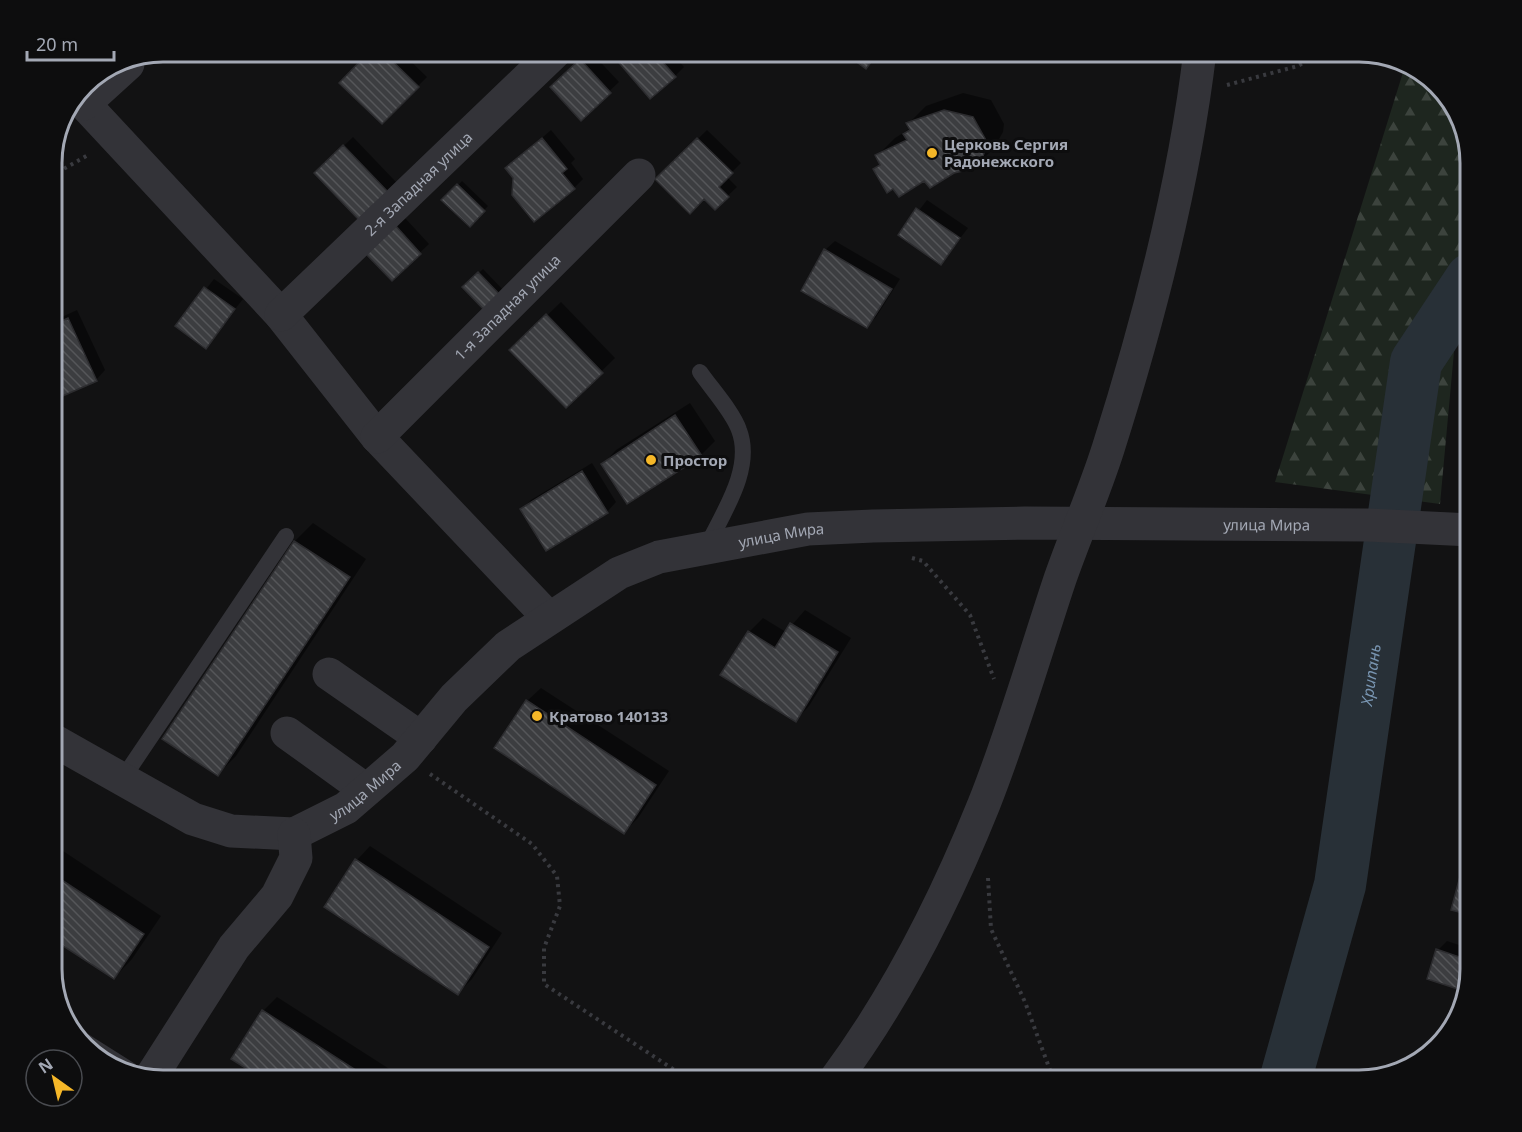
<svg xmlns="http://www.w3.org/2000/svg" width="1522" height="1132" viewBox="0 0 1522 1132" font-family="'Noto Sans',sans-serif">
  <defs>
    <pattern id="forest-firs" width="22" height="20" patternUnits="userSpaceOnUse" patternTransform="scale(1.5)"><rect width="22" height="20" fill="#1e261f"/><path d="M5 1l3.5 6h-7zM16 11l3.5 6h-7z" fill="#3c433d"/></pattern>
    <pattern id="building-back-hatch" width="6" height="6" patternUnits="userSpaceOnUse" patternTransform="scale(1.5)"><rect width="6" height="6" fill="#3c3d40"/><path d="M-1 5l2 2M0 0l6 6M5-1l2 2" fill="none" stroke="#555659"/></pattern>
  </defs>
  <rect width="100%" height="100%" fill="#121213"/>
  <path fill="url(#forest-firs)" d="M1405 66 1427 74 1459 113 1471 162V280L1455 341 1440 504 1275 482Z"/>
  <path fill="#0007" d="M372 51H400L427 77 382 122Z
    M590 51 619 82 581 118 561 78Z
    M624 51H670L684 67 675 76Z
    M698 51H707L702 55Z
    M963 93 991 100 1004 124 1003 132 994 148 975 167 925 179 875 169 881 164 877 156 895 138 911 128 908 124 926 106Z
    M551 130 575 159 571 163 583 179 574 188 515 178 507 168Z
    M707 130 741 163 727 177 737 187 715 208 704 197 657 179Z
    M353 137 396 182 359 218 316 173Z
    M462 181 488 206 470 225 444 200Z
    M927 200 968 228 941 263 900 235Z
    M405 218 429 244 392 279 367 253Z
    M835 241 900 279 876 317 867 326 825 250Z
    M483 269 507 294 464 287Z
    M214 279 243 299 205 347 177 326Z
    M561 302 615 358 566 406 511 350Z
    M77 310 105 370 96 380 51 400V322Z
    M690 403 715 441 701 455 603 464 616 450Z
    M592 463 616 502 607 512 522 509 531 500Z
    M313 523 366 559 236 756 218 774 165 739 295 541Z
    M805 610 851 638 809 706 796 720 749 632 763 618 786 632Z
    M541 688 669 771 638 818 624 832 527 701Z
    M51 843 161 916 132 959 114 978 51 936Z
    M370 846 502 933 472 979 458 993 326 906 357 860Z
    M1447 941 1471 949V970L1438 950Z
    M277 997 405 1079 403 1081H269L263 1011Z"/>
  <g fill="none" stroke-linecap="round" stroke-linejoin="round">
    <path stroke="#283037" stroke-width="52" id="s1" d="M1285 1081 1340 885 1416 362 1471 279"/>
  </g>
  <path fill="url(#building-back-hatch)" stroke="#2c2c2f" stroke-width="1.5" d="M370 51H382L419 87 382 124 339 83Z
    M624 51H653L676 77 650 99 615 58Z
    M842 51H879L866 69Z
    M580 59 611 93 581 121 550 87Z
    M944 110 973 117 987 142 982 160 976 168 954 173 930 188 924 181 899 197 893 189 887 193 873 169 880 165 875 155 907 140 903 134 910 130 906 123Z
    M542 138 567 169 562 173 575 189 534 222 512 195 513 178 505 168Z
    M697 138 733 173 719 187 729 197 715 210 704 199 690 214 655 179Z
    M343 145 388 192 359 220 314 173Z
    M457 184 485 211 470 227 441 200Z
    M916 208 960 238 941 265 898 235Z
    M395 225 421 254 392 281 365 253Z
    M824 249 892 289 867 328 801 291Z
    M478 272 504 299 488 314 462 287Z
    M204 287 235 309 206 349 175 326Z
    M546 314 603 373 566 408 509 350Z
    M68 318 97 381 51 401V326Z
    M675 415 702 456 627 504 601 464Z
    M582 471 608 513 546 551 520 509Z
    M294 541 350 577 218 776 162 739Z
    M790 623 838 652 796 722 720 675 748 631 775 648Z
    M526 700 656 785 624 834 494 748Z
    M1467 850 1471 852V915L1451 910Z
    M355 859 489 947 458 995 324 907Z
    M51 873 144 934 114 979 51 938Z
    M1436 949 1471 961V970L1464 991 1427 979Z
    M262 1010 373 1081H266L231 1059Z"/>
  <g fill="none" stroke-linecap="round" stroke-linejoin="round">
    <path stroke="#393a3f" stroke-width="4" stroke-dasharray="3 4.5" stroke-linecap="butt" d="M1227 85 1298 66 1322 51
      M51 176 90 154
      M912 558 923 561 970 615 994 679
      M430 774 532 844 557 876 560 906 544 948V984L691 1081
      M988 878 991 929 1025 1002 1054 1081"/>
    <path stroke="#333338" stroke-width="16" d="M700 372C711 388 733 412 739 430 754 469 722 514 706 548
      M123 778 286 536
      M73 1034 130 1070"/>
    <g stroke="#333338" stroke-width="33">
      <path d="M76 95 281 315 377 437 549 618"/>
      <path d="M84 104 128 64"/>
      <path id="s2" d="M281 315 556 51"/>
      <path id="s3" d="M377 437 639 175"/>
      <path d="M329 674 421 738"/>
      <path d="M287 733 366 790"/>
      <path id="s4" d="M51 739 193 819 231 831 294 834 346 808 405 757 454 698 508 646 619 573 659 557 808 529 873 526 1025 523 1368 525 1471 530"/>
      <path d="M151 1077 234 947 277 896 296 858 294 834"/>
      <path d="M834 1081C896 998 945 901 984 804 1013 731 1035 654 1060 579 1075 536 1094 493 1108 449 1149 320 1184 186 1200 51"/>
    </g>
  </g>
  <g fill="#f5b728" stroke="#0d0d0e" stroke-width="2">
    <circle cx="932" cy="153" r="6"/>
    <circle cx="651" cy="460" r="6"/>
    <circle cx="537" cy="716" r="6"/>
  </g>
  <g text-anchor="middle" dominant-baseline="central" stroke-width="6" stroke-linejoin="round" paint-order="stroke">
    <g font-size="15" font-weight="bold" fill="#a3a8b4" stroke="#0d0d0e" text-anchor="start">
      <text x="944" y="144">Церковь Сергия<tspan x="944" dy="17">Радонежского</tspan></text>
      <text x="663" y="460">Простор</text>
      <text x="549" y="716">Кратово 140133</text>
    </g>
    <g font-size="15" fill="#a3a8b4" stroke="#0d0d0e">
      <text stroke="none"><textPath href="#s2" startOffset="190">2-я Западная улица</textPath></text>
      <text stroke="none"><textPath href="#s3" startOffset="184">1-я Западная улица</textPath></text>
      <text stroke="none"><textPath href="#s4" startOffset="1340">улица Мира</textPath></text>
      <text stroke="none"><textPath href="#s4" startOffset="854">улица Мира</textPath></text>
      <text stroke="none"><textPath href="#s4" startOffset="350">улица Мира</textPath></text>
    </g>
    <g font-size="16" font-style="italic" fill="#7894b0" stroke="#0d0d0e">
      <text stroke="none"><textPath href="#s1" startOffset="416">Хрипань</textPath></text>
    </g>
  </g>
  <path d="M0 0H1522V1132H0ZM163 62H1359A101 101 0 0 1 1460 163V969A101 101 0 0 1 1359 1070H163A101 101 0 0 1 62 969V163A101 101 0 0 1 163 62Z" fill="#0d0d0e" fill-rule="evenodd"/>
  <path fill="none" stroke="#a3a8b4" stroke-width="3" d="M163 62H1359A101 101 0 0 1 1460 163V969A101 101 0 0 1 1359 1070H163A101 101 0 0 1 62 969V163A101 101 0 0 1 163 62Z"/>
  <g transform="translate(54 1078) rotate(326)"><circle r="28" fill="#0d0d0e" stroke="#494b50" stroke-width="1.5"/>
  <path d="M0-4.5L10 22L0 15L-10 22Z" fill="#f5b728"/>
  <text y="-9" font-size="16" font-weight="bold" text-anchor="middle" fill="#a3a8b4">N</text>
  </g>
  <path d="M27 51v9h87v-9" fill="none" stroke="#a3a8b4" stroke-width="3"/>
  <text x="36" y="51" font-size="18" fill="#a3a8b4" stroke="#0d0d0e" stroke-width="4.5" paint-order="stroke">20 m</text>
</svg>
